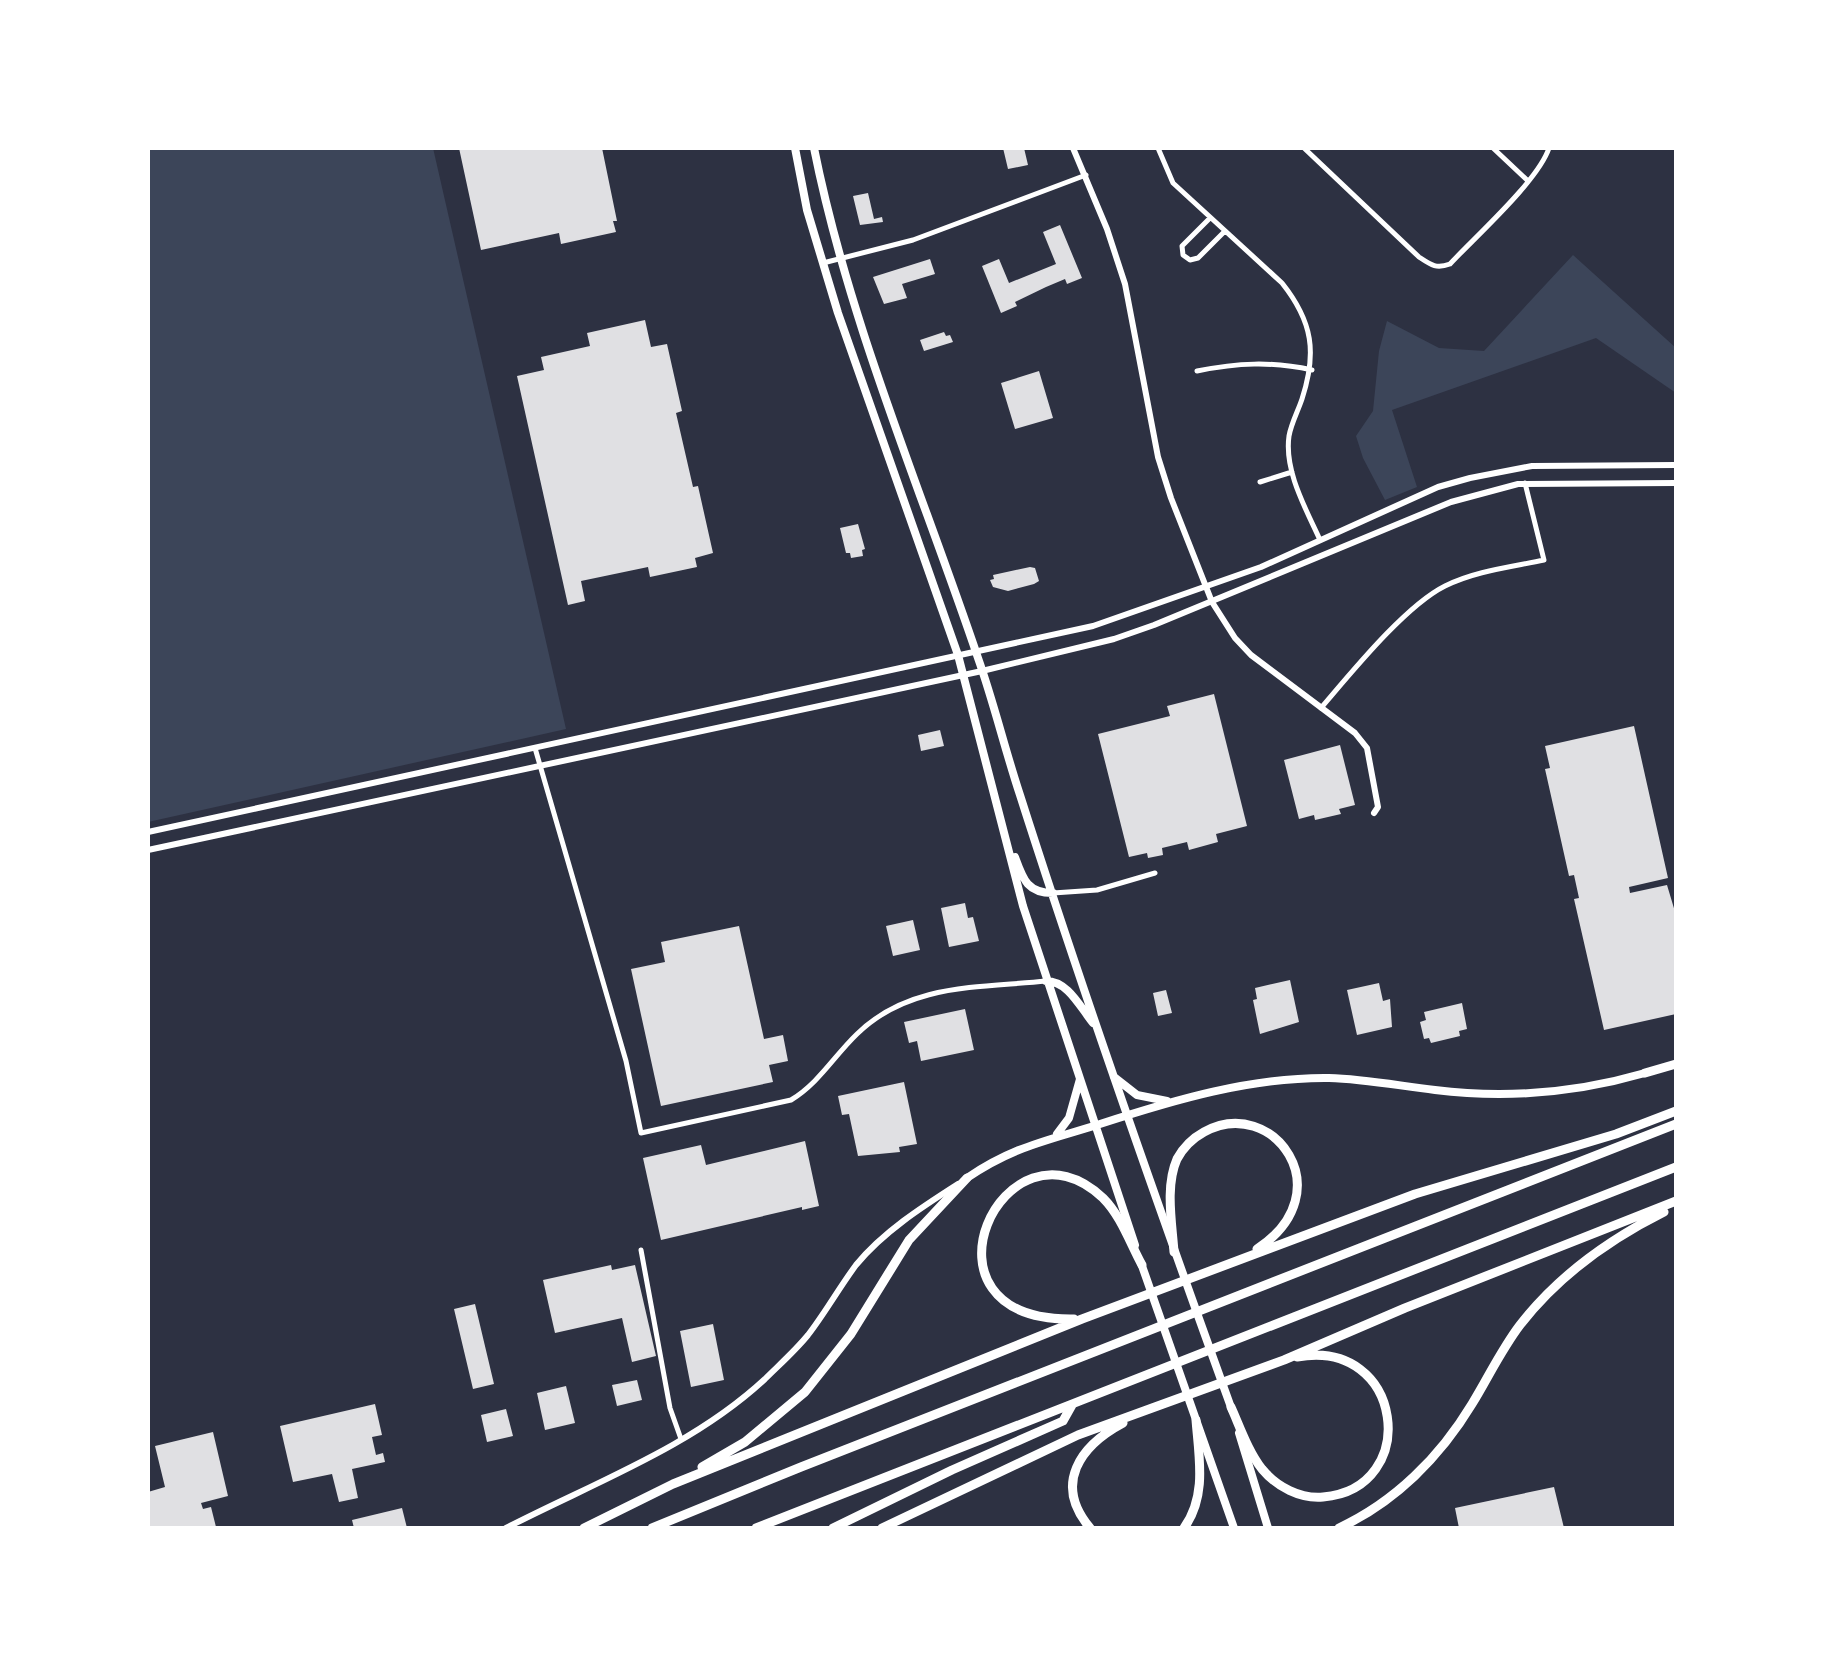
<svg xmlns="http://www.w3.org/2000/svg" width="1824" height="1676" viewBox="0 0 1824 1676" font-family="'DejaVu Sans',sans-serif">
  <rect width="100%" height="100%" fill="#2d3142"/>
  <path fill="#3c4559" d="M148 148H433L566 729 148 822Z
    M1573 255 1676 348V393L1596 338 1392 410 1417 487 1385 500 1363 458 1356 436 1373 411 1379 351 1387 321 1439 348 1484 351Z"/>
  <path fill="#e0e0e3" d="M459 148H602L617 221H613L616 232 561 244 559 233 481 250Z
    M1003 148H1024L1028 165 1008 169Z
    M868 193 874 219 882 217 883 222 860 225 853 196Z
    M1060 225 1082 278 1067 284 1065 279 1046 287 1015 302 1017 306 1001 313 982 266 999 259 1009 283 1056 264 1043 232Z
    M930 259 935 274 902 284 907 298 884 304 873 277Z
    M645 320 651 347 667 344 682 411 676 413 693 487 698 486 713 553 695 558 697 567 650 577 648 567 581 581 585 601 568 605 517 376 544 370 541 357 590 346 587 333Z
    M944 332 946 336 950 335 953 342 924 351 920 340Z
    M1039 371 1053 418 1015 429 1001 383Z
    M858 524 865 549 862 550 863 556 851 558 850 553H846L840 528Z
    M1030 567 1035 568 1039 581 1034 584 1008 591 993 587 990 580 994 579 993 575Z
    M1214 694 1247 826 1216 834 1218 842 1189 850 1187 842 1162 848 1163 855 1148 858 1147 853 1129 857 1098 734 1170 716 1167 706Z
    M1634 726 1668 878 1629 887 1630 893 1667 885 1676 915V1014L1604 1030 1574 899 1579 898 1574 875 1569 876 1545 769 1550 768 1545 746Z
    M940 730 944 746 921 751 918 735Z
    M1340 745 1355 805 1339 809 1341 814 1315 820 1314 815 1299 819 1284 760Z
    M965 903 968 918 973 917 979 941 949 947 941 908Z
    M913 920 920 950 893 956 886 926Z
    M739 926 764 1039 783 1035 788 1061 769 1065 773 1082 661 1106 631 969 665 962 661 942Z
    M1290 980 1299 1022 1260 1034 1253 1000 1257 999 1255 988Z
    M1379 983 1383 1001 1390 999 1392 1027 1357 1035 1347 990Z
    M1166 990 1172 1013 1158 1016 1153 993Z
    M1462 1003 1467 1029 1459 1031 1460 1036 1431 1043 1429 1038 1424 1039 1420 1022 1426 1020 1424 1012Z
    M965 1009 974 1050 921 1061 917 1041 909 1043 904 1022Z
    M904 1082 917 1144 899 1147 900 1152 858 1156 849 1114 842 1115 838 1096Z
    M805 1141 819 1206 802 1210V1207L661 1240 643 1158 701 1145 706 1165Z
    M611 1265 612 1270 635 1265 656 1356 632 1362 622 1318 555 1333 543 1280Z
    M475 1304 494 1384 473 1389 454 1309Z
    M713 1324 724 1380 691 1387 680 1331Z
    M637 1380 642 1400 617 1406 612 1385Z
    M566 1386 575 1423 545 1430 537 1393Z
    M375 1404 382 1435 372 1437 376 1455 383 1453 385 1462 352 1469 358 1498 339 1502 332 1474 293 1482 280 1426Z
    M506 1409 513 1436 487 1442 481 1415Z
    M213 1432 228 1496 201 1503 203 1509 211 1507 216 1527 148 1528V1492L165 1487 155 1446Z
    M1554 1487 1564 1528H1459L1455 1508Z
    M402 1508 407 1528H354L352 1520Z"/>
  <g fill="none" stroke-linecap="round" stroke-linejoin="round">
    <path stroke="#fff" stroke-width="5" d="M1158 148 1173 183 1282 283C1313 322 1317 353 1302 399 1298 411 1291 424 1289 436 1284 471 1306 509 1320 540
      M1304 148 1419 257C1431 265 1436 269 1450 264 1476 236 1538 181 1549 148
      M1493 148 1527 180
      M1210 218 1182 246 1183 255 1190 260 1198 258 1224 232
      M823 263 913 240 1086 175
      M1197 371C1237 363 1271 361 1312 370
      M1260 482 1292 472
      M1321 708C1351 673 1405 606 1445 586 1475 571 1511 567 1544 560L1525 483
      M535 748 626 1061 641 1133 791 1100C819 1083 834 1056 857 1034 909 983 979 988 1046 981
      M1053 893 1097 890 1155 873
      M641 1250 670 1408 681 1439"/>
    <path stroke="#fff" stroke-width="6" d="M1073 148 1107 229 1125 284 1158 457 1171 498 1212 602 1235 638 1251 655 1355 733 1367 748 1378 807 1374 813"/>
    <path stroke="#fff" stroke-width="6" d="M148 832 1093 626 1261 567 1438 487 1470 478 1532 466 1676 465
      M148 850 982 671 1114 639 1154 625 1451 502 1518 484 1676 483
      M506 1528C593 1483 692 1447 765 1379 779 1365 795 1351 808 1335 825 1313 839 1288 856 1265 883 1232 922 1207 958 1184"/>
    <path stroke="#fff" stroke-width="8" d="M795 148 807 210 838 313 958 655 1023 906 1135 1245
      M814 148C849 323 921 489 978 658 994 703 1005 750 1020 795 1086 1002 1158 1206 1232 1410
      M1015 857C1023 879 1027 893 1053 893
      M1046 981C1068 981 1080 1007 1093 1023
      M1114 1077 1137 1095 1167 1101
      M1057 1134 1069 1118 1080 1079
      M967 1178C1014 1146 1047 1141 1100 1124 1174 1100 1251 1077 1329 1078 1365 1079 1400 1086 1435 1090 1507 1099 1576 1093 1645 1073
      M1141 1263 1234 1528
      M1239 1433 1268 1528"/>
    <path stroke="#fff" stroke-width="9" d="M1645 1073 1676 1064
      M1174 1252C1172 1223 1165 1186 1177 1159 1183 1148 1193 1138 1204 1132 1273 1094 1344 1192 1257 1249
      M1074 1319C902 1322 1005 1105 1103 1198 1121 1216 1130 1243 1142 1265
      M1231 1407C1240 1427 1248 1451 1262 1469 1277 1487 1300 1499 1323 1497 1422 1489 1404 1337 1297 1357
      M702 1467 745 1442 805 1392 851 1334 909 1240 967 1178
      M584 1528 673 1484 1082 1319 1415 1194 1616 1134 1676 1111
      M652 1528 801 1467 1676 1124
      M756 1528 1676 1167
      M833 1528 952 1470 1063 1421 1072 1405
      M882 1528 1078 1435 1284 1360 1405 1308 1676 1201
      M1090 1528C1053 1484 1080 1446 1123 1423
      M1184 1528C1207 1496 1199 1458 1196 1420
      M1339 1528C1395 1502 1440 1457 1472 1404 1488 1378 1501 1350 1520 1325 1558 1276 1608 1240 1664 1212"/>
  </g>
  <rect width="1824" height="1676" fill="none" stroke="#ffffff" stroke-width="300"/>
</svg>
